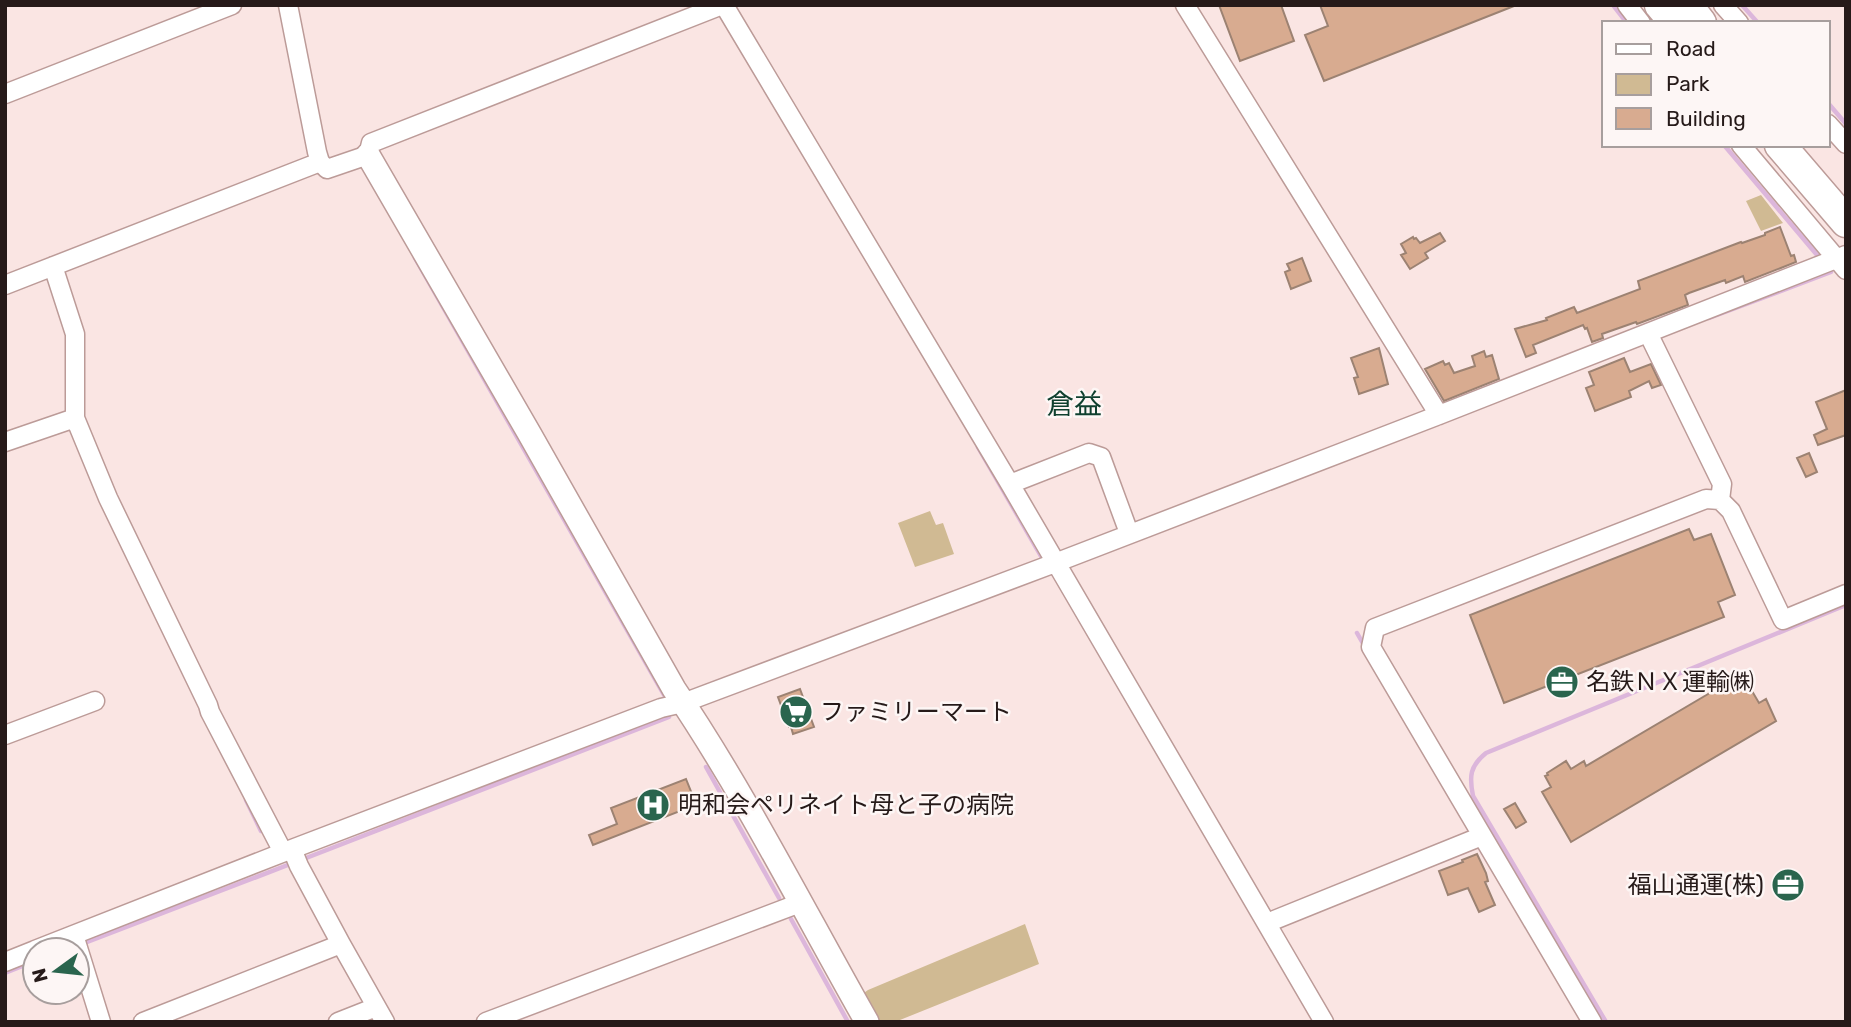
<svg xmlns="http://www.w3.org/2000/svg" width="1851" height="1027" viewBox="0 0 1851 1027" font-family="Rubik,'Noto Sans JP',sans-serif">
  <rect width="100%" height="100%" fill="#fae5e3"/>
  <path fill="#d0ba93" d="M1761 195 1783 223 1761 231 1746 201Z
    M930 511 936 525 943 523 954 554 915 567 898 523Z
    M1025 924 1039 964 895 1022H877L861 995 868 990Z"/>
  <g fill="none" stroke-linecap="round" stroke-linejoin="round">
    <path stroke="#dcb6db" stroke-width="4.5" d="M1613 5 1627 23
      M1742 5 1758 23
      M736 6 737 5
      M1828 103 1846 124
      M1724 145 1817 255
      M415 258 664 695
      M1709 318 1831 272 1829 269
      M978 447 1041 556
      M1357 633 1365 647
      M706 767 779 898
      M246 800 261 831
      M301 860 669 717
      M791 919 848 1022
      M82 944 293 863
      M5 973 35 961
      M1606 1022 1473 796C1469 776 1470 766 1486 753L1846 605"/>
  </g>
  <path fill="#d8ab90" stroke="#9c8272" stroke-width="2" d="M1219 5H1281L1294 41 1240 61Z
    M1320 5H1514V6L1324 81 1305 35 1328 26Z
    M1780 227 1791 256 1794 255 1796 262 1745 282 1743 276 1726 283 1725 280 1689 293 1685 295 1688 305 1637 324 1636 322 1602 334 1603 338 1592 342 1587 328 1585 329 1583 325 1533 345 1536 353 1526 357 1515 329 1547 320 1546 318 1574 307 1577 313 1640 289 1638 281 1741 242 1742 243 1765 235V233Z
    M1440 233 1445 241 1425 253 1428 258 1410 269 1401 255 1406 253 1401 244 1413 237 1414 239 1416 238 1420 243Z
    M1302 258 1311 281 1291 289 1285 272 1290 270 1287 264Z
    M1379 348 1388 384 1359 394 1354 378 1358 377 1351 358Z
    M1484 351 1486 357 1492 355 1499 379 1444 401 1425 369 1443 361 1445 365 1449 363 1454 373 1475 366 1472 356Z
    M1624 358 1630 372 1651 364 1661 385 1652 388 1649 381 1629 391 1631 397 1595 411 1586 388 1594 385 1589 372Z
    M1846 390V435L1818 445 1814 435 1827 429 1816 402Z
    M1809 453 1817 472 1806 477 1797 458Z
    M1689 529 1694 540 1711 534 1735 595 1718 602 1724 617 1504 703 1470 615Z
    M1742 674 1759 703 1766 699 1776 721 1571 842 1542 792 1551 787 1545 776 1548 775 1547 773 1566 761 1571 769 1584 761 1586 766Z
    M800 689 814 727 793 734 791 727H789L778 697Z
    M686 779 694 799 691 800 693 806 593 845 589 835 617 824 611 808Z
    M1515 803 1526 822 1516 828 1504 809Z
    M1477 854 1486 873 1488 881 1485 882 1495 905 1479 912 1468 888 1448 895 1439 871 1463 862 1462 860Z"/>
  <g fill="none" stroke-linecap="round" stroke-linejoin="round">
    <defs>
      <path id="minor" d="M288 5 317 152 320 162 327 169 368 155 371 143 722 5
        M724 5 1010 484 1324 1022
        M1185 5 1439 415
        M1627 5 1641 23
        M1723 5 1739 23
        M5 94 232 5
        M1828 124 1846 144
        M1741 145 1846 270
        M53 266 75 334V418L108 498 208 705 210 712 283 852
        M5 285 320 162
        M1648 333 1722 484 1720 500
        M5 442 75 418
        M1010 484 1089 453 1101 457 1129 533
        M5 735 95 701
        M292 849 299 866 341 944 385 1022
        M1267 923 1482 836
        M74 935 101 1022
        M35 950 292 849 661 708 683 703 1055 563 1439 415 1846 255
        M5 962 35 950
        M143 1022 341 944
        M338 1022 376 1007
        M486 1022 800 903
        M1592 1022 1371 647 1375 628 1706 499 1720 500 1731 511 1783 620 1846 594"/>
      <path id="tertiary" d="M368 155 529 433 674 689C745 794 804 911 867 1022"/>
      <path id="trunk" d="M1660 5 1675 23
        M1687 5 1701 23
        M1780 145 1846 222"/>
    </defs>
    <use href="#minor" stroke="#bc9b98" stroke-width="21"/>
    <use href="#tertiary" stroke="#bc9b98" stroke-width="26"/>
    <use href="#trunk" stroke="#bc9b98" stroke-width="33"/>
    <use href="#minor" stroke="#fff" stroke-width="18"/>
    <use href="#tertiary" stroke="#fff" stroke-width="23"/>
    <use href="#trunk" stroke="#fff" stroke-width="30"/>
  </g>
  <defs>
    <symbol id="office-disc" viewBox="-11 -11 22 22"><circle r="9.5" fill="#2a654e" stroke="#fdf6f5"/><path d="M-6-3h4V-5.5h4V-3h4V5H-6ZM-1-4.5V-3h2v-1.5ZM-6 0V1H6V0Z" fill="#fff"/></symbol>
    <symbol id="supermarket-disc" viewBox="-11 -11 22 22"><circle r="9.5" fill="#2a654e" stroke="#fdf6f5"/><path d="M-6-5.5h2.5l.6 2H6L4.5 2H-2.5L-4.4-4H-6ZM-1.5 3.2a1.3 1.3 0 1 0 .1 0ZM3 3.2a1.3 1.3 0 1 0 .1 0Z" fill="#fff"/></symbol>
    <symbol id="hospital-disc" viewBox="-11 -11 22 22"><circle r="9.5" fill="#2a654e" stroke="#fdf6f5"/><path d="M-5-5h3v3.5h4V-5h3V5h-3V1.5h-4V5h-3Z" fill="#fff"/></symbol>
  </defs>
  <g fill-rule="evenodd">
    <use href="#office-disc" x="1543" y="663" width="38" height="38"/>
    <use href="#supermarket-disc" x="777" y="693" width="38" height="38"/>
    <use href="#hospital-disc" x="634" y="786" width="38" height="38"/>
    <use href="#office-disc" x="1769" y="866" width="38" height="38"/>
  </g>
  <g text-anchor="middle" dominant-baseline="central" stroke-width="5" stroke-linejoin="round" paint-order="stroke">
    <g font-size="24" fill="#261a19" stroke="#fdf6f5" text-anchor="start">
      <text x="1586" y="682">名鉄ＮＸ運輸㈱</text>
      <text x="820" y="712">ファミリーマート</text>
      <text x="678" y="805">明和会ペリネイト母と子の病院</text>
      <text x="1764" y="885" text-anchor="end">福山通運(株)</text>
    </g>
    <g font-size="28" fill="#0f402f" stroke="#fdf6f5">
      <text x="1074" y="404">倉益</text>
    </g>
  </g>
  <rect width="1851" height="1027" fill="none" stroke="#261a19" stroke-width="14"/>
  <rect x="1602" y="21" width="228" height="126" fill="#fdf6f5" stroke="#a79e9d" stroke-width="2"/>
  <rect x="1616" y="44" width="35" height="10" fill="#ffffff" stroke="#a79e9d" stroke-width="2"/>
  <text x="1666" y="56" font-size="21" fill="#261a19">Road</text>
  <rect x="1616" y="74" width="35" height="21" fill="#d0ba93" stroke="#a79e9d" stroke-width="2"/>
  <text x="1666" y="91" font-size="21" fill="#261a19">Park</text>
  <rect x="1616" y="108" width="35" height="21" fill="#d8ab90" stroke="#a79e9d" stroke-width="2"/>
  <text x="1666" y="126" font-size="21" fill="#261a19">Building</text>
  <g transform="translate(56 971) rotate(255)"><circle r="33" fill="#fdf6f5" stroke="#a79e9d" stroke-width="2"/>
  <path d="M0-5L12 26L0 18L-12 26Z" fill="#2a654e"/>
  <text y="-10" font-size="19" font-weight="bold" text-anchor="middle" fill="#261a19">N</text>
  </g>
</svg>
